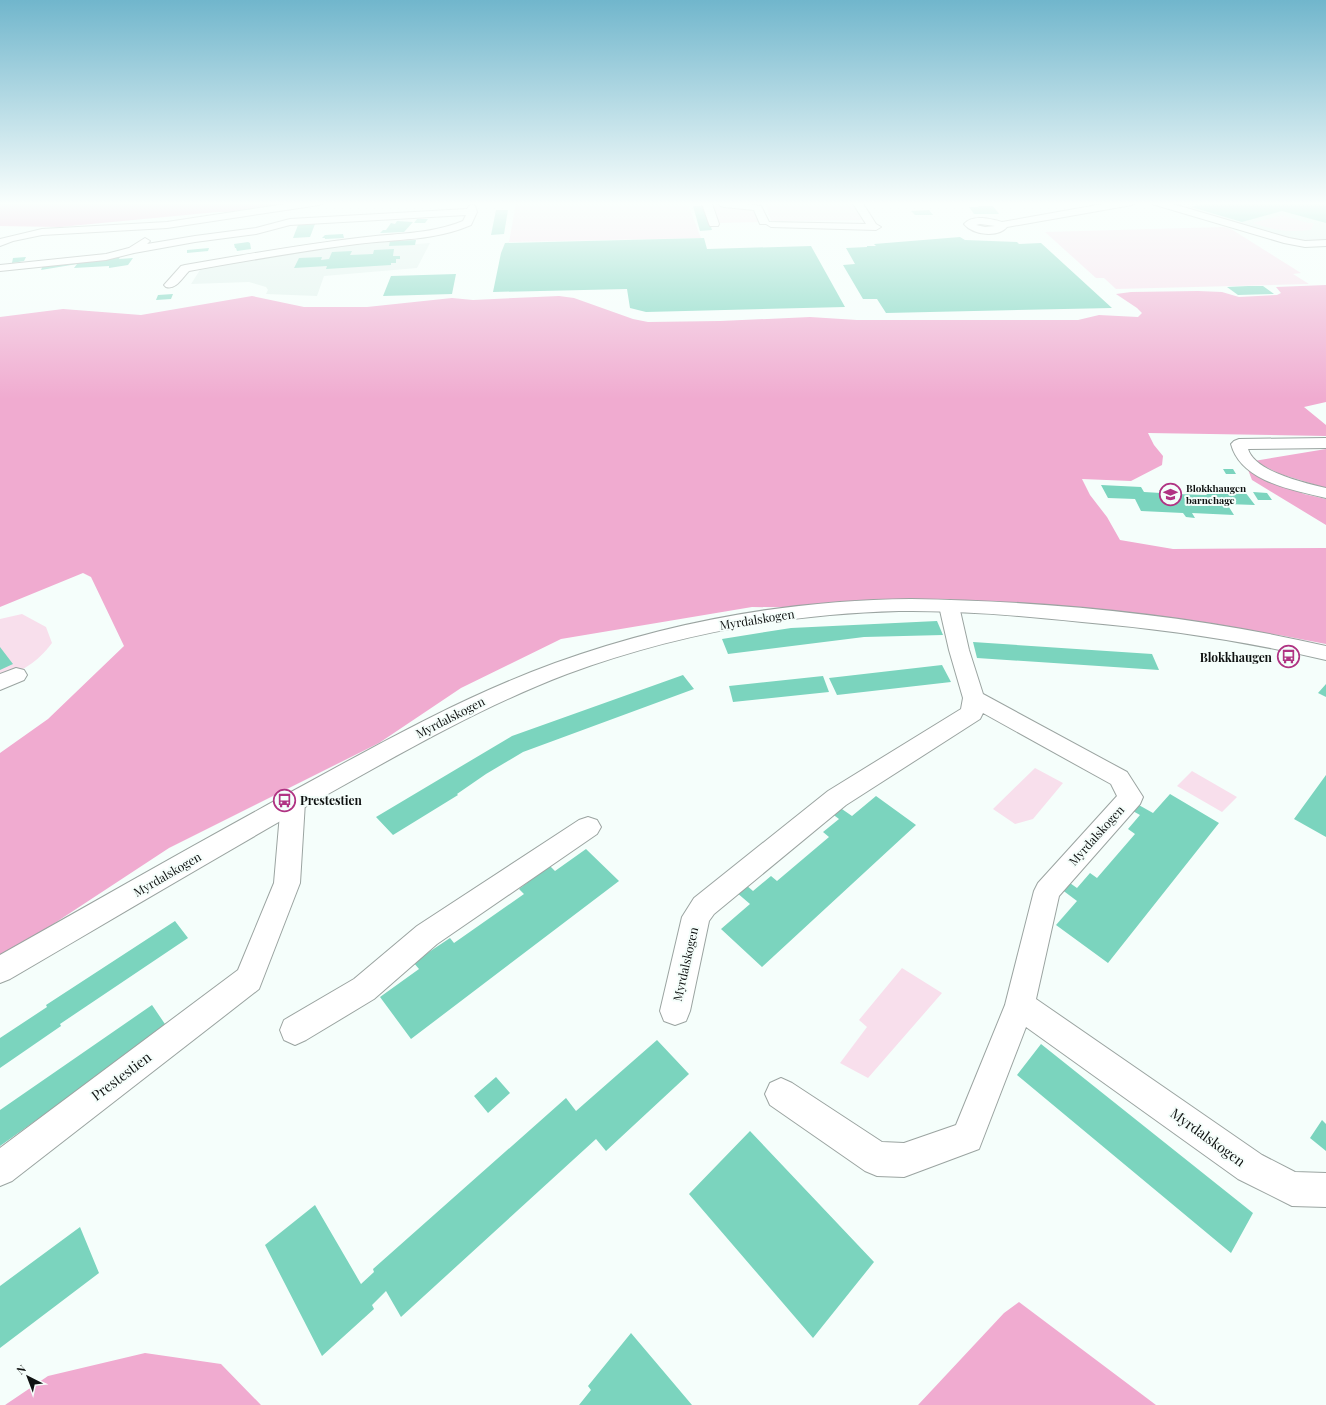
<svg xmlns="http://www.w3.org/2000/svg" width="1326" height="1405" viewBox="0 0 1326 1405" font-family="'Playfair Display',serif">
  <rect width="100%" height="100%" fill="#f5fefb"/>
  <path fill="#e0f1ec" d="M1167 202H1326V241H1297Z
    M378 240 391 241 390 246 430 243 417 268 324 276 317 296 266 294 268 290 266 287 249 282 191 284 200 270 288 253Z"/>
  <path fill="#f8dfec" d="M687 202 701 238 509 242 516 203Z
    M765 202H853L862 220 771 221Z
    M711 203 755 209 760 222 717 223Z
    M1282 215 1308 223H1314L1311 230C1287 232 1276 231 1253 223Z
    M1224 227 1231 229 1301 273 1293 274 1309 284 1116 289 1104 278H1096L1045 232Z
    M22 614 46 627 52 643C36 664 24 669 0 680V619Z
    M1035 768 1063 783 1033 819 1015 824 993 809Z
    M1192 771 1237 797 1222 812 1177 786Z
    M902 968 942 993 868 1078 840 1063 867 1027 859 1020Z"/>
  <path fill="#f0abd0" d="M0 202H322L319 205 287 211 217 212 60 227 0 226Z
    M1326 285V402L1304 407 1326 425V436L1148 433 1154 445 1163 456 1162 465 1131 481 1082 479 1090 495 1107 517 1120 540 1173 549 1326 548V644L1279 635 1105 619H1049L934 609 752 607 561 639 461 688 379 743 169 848 0 959V753L48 719 124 646 91 577 83 573 0 607V317L63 309 141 315 252 296 304 307H367L452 298 473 300 559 296 574 298 633 319 648 322 720 321 810 317 857 320H1078L1099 315 1138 317 1142 313 1137 308 1116 294 1131 292 1198 291 1222 292 1239 297 1277 295 1281 293 1276 287Z
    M1326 449V488L1280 474 1254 461Z
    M1245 462 1261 475 1304 494 1326 499V525L1252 480Z
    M1019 1302 1156 1405H918L1004 1313Z
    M145 1353 221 1364 261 1405H5L48 1376Z"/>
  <path fill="#7bd4be" d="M1209 202H1326V223L1282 211 1242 222 1191 207Z
    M693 206H705L712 230 700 231Z
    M978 206H993L999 214H974L969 207H979Z
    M496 210H508L504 234 491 235Z
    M929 210 933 215H915L911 211Z
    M417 219H428L425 223H414Z
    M397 221 413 222 404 232 380 233 383 230H386L391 223 395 224Z
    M315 224 310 237 293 238 298 225Z
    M343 234 344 238 325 239V238H322L325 235Z
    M960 237 965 240 1017 242 1019 244 1041 243 1112 308 886 313 877 299H863L843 265 855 264 846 248 867 247V246H876L874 244Z
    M704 238 707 249 811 246 845 307 646 312 630 308 627 289 493 292 501 253 505 243Z
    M416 240 415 245 389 246 390 241Z
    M248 242 250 243 251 249 237 251 236 248H235L234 244Z
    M209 248 208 251 187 253V250Z
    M394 249 393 256H400V259H396V263H391V265L326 269 327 266 294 268 299 258 322 257 321 260 329 259 332 252 352 251 350 255 373 254 374 250Z
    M26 257 24 261 12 263 13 258Z
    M120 257 119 259 133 258 128 265 109 268V266L74 268 77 264 41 270 43 265Z
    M456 274 452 294 383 296 391 276Z
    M1248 286H1263L1274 294 1238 295 1227 287Z
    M173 294 171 299 156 300 158 295Z
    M1223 469H1233L1236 474H1226Z
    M1101 485 1141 487 1144 492 1161 493 1159 490H1172L1174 494 1207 495 1203 490 1245 492 1255 505 1227 504 1234 515 1192 513 1195 518 1186 517 1183 513 1141 511 1135 499 1108 498Z
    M1253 492 1267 493 1272 500H1258Z
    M937 621 943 635 864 637 728 654 722 639 791 628Z
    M973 642 1152 654 1159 670 977 658Z
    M0 647 13 664 0 670Z
    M942 665 951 682 837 695 829 678Z
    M683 675 694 689 523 752 486 774 457 794 458 795 393 835 376 817 512 736Z
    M823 676 829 692 733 702 729 686Z
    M1326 684V697L1318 693Z
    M1326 775V837L1294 819Z
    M1170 794 1219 823 1108 963 1056 925 1077 901 1061 889 1067 881 1077 888 1090 873 1097 878 1135 834 1128 829 1140 815 1131 810 1137 804 1153 813Z
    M876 796 916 825 762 967 721 929 750 904 736 892 746 885 753 891 771 876 777 881 829 837 823 832 839 819 831 813 839 807 852 816Z
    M586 849 619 881 411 1039 380 997 419 969 408 956 421 947 426 954 450 938 454 943 524 894 519 889 540 873 534 867 544 860 555 871Z
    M175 921 188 938 60 1024 61 1026 0 1068V1038L47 1007 46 1005Z
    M152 1005 167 1027 0 1146V1110Z
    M657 1040 689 1074 606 1151 596 1139 401 1317 386 1291 372 1305 374 1309 322 1356 265 1245 315 1205 361 1284 374 1272 373 1269 566 1098 576 1111Z
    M1041 1044 1253 1213 1231 1253 1017 1075Z
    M496 1077 510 1093 488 1113 474 1096Z
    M1322 1120 1326 1124V1151L1310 1138Z
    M750 1131 874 1262 813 1338 689 1194Z
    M80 1227 99 1273 0 1348V1286Z
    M631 1333 692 1405H579L591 1390 588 1386Z"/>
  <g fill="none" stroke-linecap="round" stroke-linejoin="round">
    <defs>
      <path id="minor" d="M298 202H324L319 205 167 228 42 235 13 241 0 246V239L42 229 167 222Z
        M703 202H711L712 204 719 224 718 226H710L709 224 702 204Z
        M720 202H734L761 206 769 222 866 224 852 202H862L876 224 881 227 876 230 771 227 766 224H760L754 210 724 207 721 206 719 204Z
        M1114 202H1137L1132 205 1007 227C998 238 973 235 964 224 973 214 991 219 1002 222ZM980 224 995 226 985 227 976 225Z
        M1150 202H1166L1289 238 1305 241 1326 240V246L1305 247 1284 243 1152 204Z
        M472 205 475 206 477 212 471 225C434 241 396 239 357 244 301 251 245 261 189 271 182 278 176 290 166 287L164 285 181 266 185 265C242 255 300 245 358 238 393 233 429 235 463 221L466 215 290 225 256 234 195 242 134 253 106 260 0 271V265L106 254 129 248 145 238 150 241 147 244 195 236 256 228 290 219 467 209 469 206Z
        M1326 438V448L1248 449C1255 472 1305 483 1326 488V498C1293 490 1241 482 1231 444L1234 441 1239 439Z
        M949 600 956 602 959 606 969 650 983 694 1127 772 1143 797 1140 804 1059 896 1036 999 1262 1155 1295 1172 1326 1173V1207L1292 1206 1238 1179 1026 1027 979 1149 904 1177 877 1176 865 1171 770 1105 765 1094 770 1083 781 1078 792 1083 882 1142 904 1143 956 1125 1005 1005 1034 891 1038 883 1117 796 1111 784 983 713 980 719 846 805 714 914 709 921 690 1011 686 1021 675 1025 664 1021 660 1011 682 917 694 898 828 791 961 709 963 698 949 650 939 606 942 602Z
        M16 668 24 670 27 675 24 680 0 690V674Z
        M293 792 302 795 305 802 300 883 259 989 12 1181 0 1186V1148L238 970 274 883 281 802 284 795Z
        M588 817 597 820 601 827 597 834 437 944 374 999 306 1040 295 1045 284 1040 280 1030 284 1020 354 979 417 926 579 820Z"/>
      <path id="major" d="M911 599C1049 601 1191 615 1326 646V660C1245 641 1164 629 1082 622 1022 616 960 610 899 611 786 614 672 635 567 674 481 707 401 753 321 798 217 857 114 918 10 979L0 983V955C101 898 202 840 304 785 386 740 467 695 555 663 669 622 790 600 911 599Z"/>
    </defs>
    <use href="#minor" stroke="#9ba4a1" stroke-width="2"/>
    <use href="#major" stroke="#9ba4a1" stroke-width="2"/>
    <use href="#minor" fill="#fff" fill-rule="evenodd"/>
    <use href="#major" fill="#fff" fill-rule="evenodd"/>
  </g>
  <linearGradient id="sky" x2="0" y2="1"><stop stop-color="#71b6cc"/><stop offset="0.51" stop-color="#fafffd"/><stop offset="1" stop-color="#fafffd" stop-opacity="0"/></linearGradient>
  <rect width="1326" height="399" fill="url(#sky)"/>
  <defs>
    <symbol id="school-ring" viewBox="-11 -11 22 22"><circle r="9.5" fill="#f5fefb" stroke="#b03383" stroke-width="1.5"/><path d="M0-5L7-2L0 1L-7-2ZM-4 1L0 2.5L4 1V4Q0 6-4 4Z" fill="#b03383"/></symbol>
    <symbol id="bus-ring" viewBox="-11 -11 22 22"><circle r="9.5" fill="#f5fefb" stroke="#b03383" stroke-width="1.5"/><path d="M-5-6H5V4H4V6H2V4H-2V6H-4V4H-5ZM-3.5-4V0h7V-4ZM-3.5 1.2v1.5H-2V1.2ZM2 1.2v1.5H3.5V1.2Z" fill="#b03383"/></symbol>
  </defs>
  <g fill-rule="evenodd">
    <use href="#school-ring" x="1158" y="482" width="25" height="25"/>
    <use href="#bus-ring" x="1276" y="644" width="25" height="25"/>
    <use href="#bus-ring" x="272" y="788" width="25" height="25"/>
  </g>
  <g text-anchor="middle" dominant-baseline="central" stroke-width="4" stroke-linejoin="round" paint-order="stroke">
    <g font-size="10" font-weight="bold" fill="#0f1211" stroke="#f5fefb" text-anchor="start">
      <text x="1186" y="488">Blokkhaugen<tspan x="1186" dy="12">barnehage</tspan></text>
    </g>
    <g font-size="12" fill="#0f1211" stroke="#f5fefb">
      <text transform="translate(757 619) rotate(-9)">Myrdalskogen</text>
      <text transform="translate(450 717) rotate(-27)">Myrdalskogen</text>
      <text transform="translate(1096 835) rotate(-48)">Myrdalskogen</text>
      <text transform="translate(167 874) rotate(-30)">Myrdalskogen</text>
      <text transform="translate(685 964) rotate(-77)">Myrdalskogen</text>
    </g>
    <g font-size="12" font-weight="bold" fill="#0f1211" stroke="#f5fefb" text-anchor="end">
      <text x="1272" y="657">Blokkhaugen</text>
      <text x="300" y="800" text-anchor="start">Prestestien</text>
    </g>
    <g font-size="14" fill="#0f1211" stroke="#f5fefb">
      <text transform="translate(121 1076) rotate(-37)">Prestestien</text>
      <text transform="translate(1208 1137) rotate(36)">Myrdalskogen</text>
    </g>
  </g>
  <g transform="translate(28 1377) rotate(318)" stroke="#f5fefb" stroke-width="3" paint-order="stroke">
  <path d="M0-3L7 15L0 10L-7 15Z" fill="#0f1211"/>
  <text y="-6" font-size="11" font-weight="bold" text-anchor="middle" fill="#0f1211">N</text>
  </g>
</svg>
